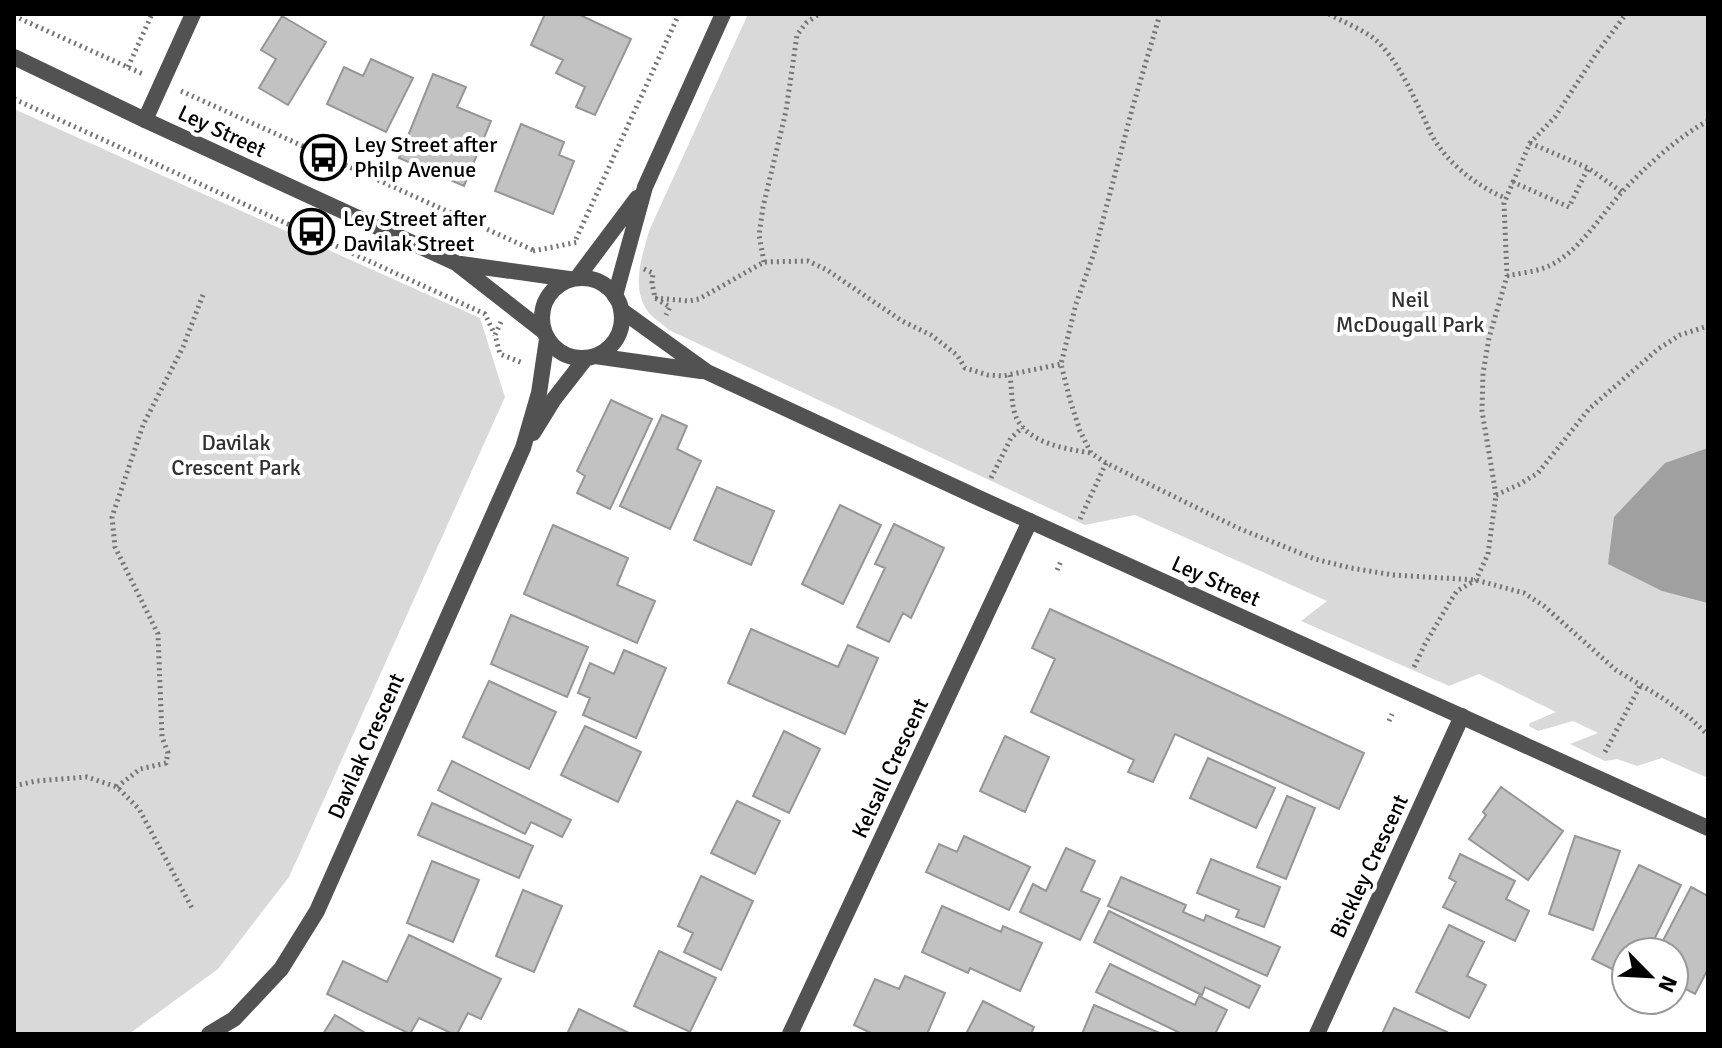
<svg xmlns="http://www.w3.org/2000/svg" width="1722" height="1048" viewBox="0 0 1722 1048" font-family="Signika,sans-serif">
  <rect width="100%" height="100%" fill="#fff"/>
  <path fill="#d9d9d9" d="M748 14H1708V778L1662 758 1637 766 1617 759 1605 761 1570 744 1598 733 1573 721 1538 731 1529 726 1530 723 1556 712 1479 674 1449 686 1301 621 1327 601 1135 515 1085 525 669 330C663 324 654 319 649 313 630 289 642 257 649 231Z
    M14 109 480 318 505 397 289 877 218 969 129 1034H14Z"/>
  <path fill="#a0a0a0" d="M1708 448V603L1662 591 1608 564 1614 517 1665 463Z"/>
  <path fill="#c2c2c2" stroke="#969696" stroke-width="2" d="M545 14H578L631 39 595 115 576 107 585 87 556 73 563 60 531 45Z
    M282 16 326 42 288 105 259 88 276 59 261 50Z
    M371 59 413 78 386 132 327 104 344 67 363 76Z
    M433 74 466 87 457 107 491 121 464 186 399 158Z
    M521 124 564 142 559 155 574 161 553 214 495 191Z
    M611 400 652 419 610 509 577 493 585 476 577 471Z
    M662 415 687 426 677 449 701 461 670 529 620 506Z
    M717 487 774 511 751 565 694 540Z
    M840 505 881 525 843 604 802 584Z
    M894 524 944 548 911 618 903 613 889 642 857 627 885 568 875 564Z
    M553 525 628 558 617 585 655 601 637 643 524 594Z
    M1050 609 1364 753 1339 809 1175 734 1153 782 1128 772 1134 760 1031 712 1055 659 1032 648Z
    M511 615 588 647 567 697 491 664Z
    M751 629 838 667 848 645 878 658 845 734 728 683Z
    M624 650 666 668 636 738 583 715 590 698 578 693 590 663 614 674Z
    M489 681 556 712 529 769 463 737Z
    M585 726 641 752 618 802 561 775Z
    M784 731 820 749 789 813 753 796Z
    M1005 736 1049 757 1025 812 980 791Z
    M1208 758 1275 788 1256 828 1190 798Z
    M452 761 571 820 562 837 531 822 525 834 438 790Z
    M1501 787 1563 831 1528 880 1469 839 1486 815 1483 812Z
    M1287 796 1315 808 1286 879 1257 867Z
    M737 801 780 821 755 874 711 853Z
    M432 803 533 846 519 878 418 835Z
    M964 836 1030 867 1009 910 926 872 939 844 957 852Z
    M1575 836 1620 851 1593 930 1549 914Z
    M1066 848 1095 861 1081 891 1100 899 1080 940 1020 912 1033 884 1046 891Z
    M1460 854 1515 881 1506 899 1529 911 1515 941 1443 907 1456 882 1449 878Z
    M1211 859 1280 887 1264 927 1236 917 1239 910 1197 893Z
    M432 861 479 880 453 942 407 923Z
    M1639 865 1681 885 1648 952H1626V976L1592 959Z
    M701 876 753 901 721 970 684 952 693 933 678 926Z
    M1121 877 1186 905 1183 912 1204 921 1206 915 1280 947 1267 976 1108 906Z
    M1691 887 1708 896V969L1695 994 1674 983V952H1657Z
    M523 890 562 906 534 972 496 956Z
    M942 906 1001 932 1003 926 1042 943 1020 991 970 968 968 973 922 952Z
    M1109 911 1260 986 1249 1008 1205 987 1202 995 1094 942Z
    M1449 925 1484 942 1467 976 1486 985 1469 1018 1416 992Z
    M409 935 501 979 481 1019 468 1013 457 1034H453L419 1018 410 1034 327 994 343 961 387 982Z
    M659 951 716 978 690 1032 634 1006Z
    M1110 964 1195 1005 1199 996 1227 1010 1215 1034H1182L1096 992Z
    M905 976 945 993 927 1034H873L854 1025 875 979 899 989Z
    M1632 1000H1657L1651 1012 1631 1001Z
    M983 1001 1034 1027 1031 1034H966Z
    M1094 1005 1162 1034H1082Z
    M1394 1008 1447 1032 1446 1034H1382Z
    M579 1009 631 1034H567Z
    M335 1015 367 1034H323Z"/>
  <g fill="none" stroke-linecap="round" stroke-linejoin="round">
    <path stroke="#747474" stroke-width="5" stroke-dasharray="2 4" stroke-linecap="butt" d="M1160 14 1133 106 1095 250 1076 304 1061 364 1070 400 1080 431 1091 453 1106 463 1238 528 1315 559 1351 568 1393 575 1476 580 1524 593 1544 606 1616 670 1664 699 1690 718 1708 735
      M1329 14C1343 22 1367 31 1378 42 1398 62 1411 91 1423 116 1426 122 1428 128 1431 134 1447 163 1475 185 1505 198
      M14 16 143 74
      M128 67 152 14
      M181 91 533 250
      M14 99 485 314 495 335
      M1530 143 1588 168 1622 192
      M1513 182 1530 143 1555 117 1596 54 1626 14
      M576 239 679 14
      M533 251 578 242
      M764 262 759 235 763 207 786 111 797 35 806 23 819 14
      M644 269 653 273 652 283 655 298 670 307 666 315
      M1507 276C1520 273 1536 272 1549 266 1580 251 1600 216 1622 192 1644 168 1680 135 1708 121
      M655 298 689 301 699 299 764 262 808 261 827 270 902 321 931 335 957 355 965 368 988 375 1003 376 1061 364
      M501 322 495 335 500 354 523 363
      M1010 375C1012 388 1011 408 1017 419 1030 444 1067 449 1091 453
      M991 478 1011 438 1023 427
      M1496 495 1518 485 1538 473 1589 409 1658 349 1680 335 1708 326
      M1080 519 1106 463
      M1057 570 1062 559
      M1414 667 1425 644 1451 600 1457 591 1476 580 1488 554 1496 495 1482 411 1483 373 1489 338 1507 276 1504 203 1513 182 1569 207 1588 168
      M1389 721 1392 714
      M1605 752 1640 686
      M14 786 36 781 87 777 117 787 139 809 192 908
      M117 787 140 769 166 763 168 753 162 737 158 634 115 547 112 517 143 425 183 347 203 295"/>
    <path stroke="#525252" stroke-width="16" d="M145 120 193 14
      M577 278 637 198
      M615 296 645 187 723 14
      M533 433 554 399 586 358
      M209 1034 234 1019 281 969 317 911 523 448 539 393 547 339
      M790 1034 1030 521
      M1317 1034 1462 716"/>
    <path stroke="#525252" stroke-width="16" d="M14 57 145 120 456 263 543 331
      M461 264 569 279
      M542 318a40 40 0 1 1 80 0a40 40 0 1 1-80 0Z
      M621 310 707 372 981 499 1708 828
      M595 356 701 371"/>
  </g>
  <defs>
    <symbol id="bus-ring" viewBox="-11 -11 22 22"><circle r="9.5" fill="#fff" stroke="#000" stroke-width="1.5"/><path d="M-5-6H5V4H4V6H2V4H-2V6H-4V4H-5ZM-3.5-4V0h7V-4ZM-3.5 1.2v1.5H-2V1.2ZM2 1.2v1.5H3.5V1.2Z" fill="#000"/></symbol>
  </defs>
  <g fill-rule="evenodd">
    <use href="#bus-ring" x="298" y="132" width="51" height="51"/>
    <use href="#bus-ring" x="286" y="206" width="51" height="51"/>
  </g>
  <g text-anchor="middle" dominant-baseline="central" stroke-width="8" stroke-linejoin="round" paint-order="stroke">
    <g font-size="22" fill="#000" stroke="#fff">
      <text transform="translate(222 131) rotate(25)">Ley Street</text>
      <text transform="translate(1216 581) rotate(24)">Ley Street</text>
      <text transform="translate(366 746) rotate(-66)">Davilak Crescent</text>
      <text transform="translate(890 768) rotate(-65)">Kelsall Crescent</text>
      <text transform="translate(1369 866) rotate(-65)">Bickley Crescent</text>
    </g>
    <g font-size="22" fill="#000" stroke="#fff" text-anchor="start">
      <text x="354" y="144">Ley Street after<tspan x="354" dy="25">Philp Avenue</tspan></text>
      <text x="343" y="218">Ley Street after<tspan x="343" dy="25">Davilak Street</tspan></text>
    </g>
    <g font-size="22" fill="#303030" stroke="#fff">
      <text x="1410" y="299">Neil<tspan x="1410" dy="25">McDougall Park</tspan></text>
      <text x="236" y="442">Davilak<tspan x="236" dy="25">Crescent Park</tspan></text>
    </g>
  </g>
  <rect width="1722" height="1048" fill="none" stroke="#000000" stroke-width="32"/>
  <g transform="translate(1650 976) rotate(114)"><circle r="38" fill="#ffffff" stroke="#999999" stroke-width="2"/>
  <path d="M0-6L14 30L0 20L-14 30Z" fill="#000000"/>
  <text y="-12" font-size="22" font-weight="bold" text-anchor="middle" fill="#000000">N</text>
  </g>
</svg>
